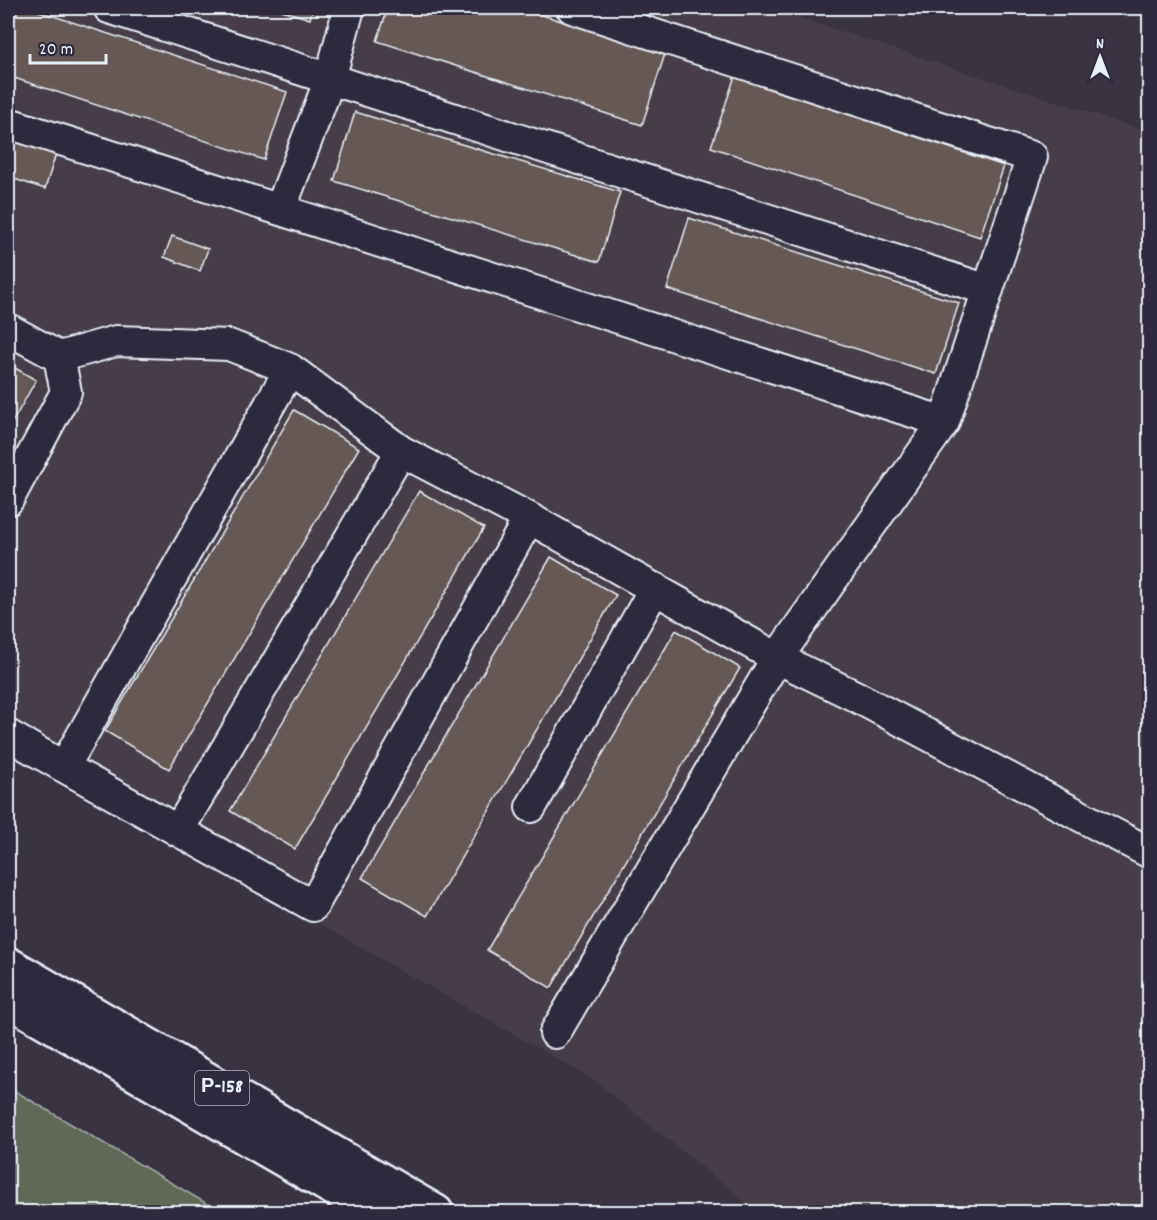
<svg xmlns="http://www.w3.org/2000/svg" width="1157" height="1220" viewBox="0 0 1157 1220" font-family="Dekko,sans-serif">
  <rect width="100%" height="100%" fill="#3a3342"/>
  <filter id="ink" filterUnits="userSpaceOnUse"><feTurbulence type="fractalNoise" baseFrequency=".0167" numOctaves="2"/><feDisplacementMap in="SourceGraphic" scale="12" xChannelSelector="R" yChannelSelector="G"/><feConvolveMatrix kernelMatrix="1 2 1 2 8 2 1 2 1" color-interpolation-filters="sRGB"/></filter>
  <g filter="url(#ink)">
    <path fill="#473e48" d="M8 8H770L1149 132V1212H758L594 1080 8 747Z"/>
    <path fill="#616759" stroke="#a4aca8" stroke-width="1.5" d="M8 1087 221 1212H8Z"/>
    <path fill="#665955" stroke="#e8f1f8" stroke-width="1.5" d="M18 8H29L287 92 264 160 8 76V40Z
      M275 8H313L310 19Z
      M388 8H520L665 54 642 125 377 41Z
      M735 76 1004 166 980 237 711 147Z
      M355 112 620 192 599 262 334 181Z
      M8 131 58 147 45 189 8 177Z
      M689 218 959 303 936 374 667 289Z
      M172 236 208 249 200 271 164 257Z
      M8 364 36 380 8 430Z
      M294 410 359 448 169 769 105 731Z
      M419 491 484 528 295 849 230 811Z
      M551 557 616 595 427 916 362 878Z
      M676 630 740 668 551 988 487 950Z"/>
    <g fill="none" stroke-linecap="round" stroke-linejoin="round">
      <defs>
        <path id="minor" d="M109 8 988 290
          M8 123 944 422
          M280 210 330 79 349 8
          M8 329 59 357 116 341 229 345 290 369 401 451 529 518 777 658 855 696 1150 853
          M8 500 66 392 59 357
          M8 735 64 767 290 369
          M64 767 313 906 529 518
          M531 807 655 588
          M178 831 401 451
          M555 1033 777 658 944 422 1032 157 572 8"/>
        <path id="major" d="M8 964 436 1212
          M8 1000 374 1212"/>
      </defs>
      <use href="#minor" stroke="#e8f1f8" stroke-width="34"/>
      <use href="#major" stroke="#e8f1f8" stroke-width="38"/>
      <use href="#minor" stroke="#2f2a3d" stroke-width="30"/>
      <use href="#major" stroke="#2f2a3d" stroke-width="33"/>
    </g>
  </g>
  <g text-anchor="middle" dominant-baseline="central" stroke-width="5" stroke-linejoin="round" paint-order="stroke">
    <rect fill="#2f2a3d" stroke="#b0b5c0" stroke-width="1.5" x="195" y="1071" width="54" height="34" rx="4.5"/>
    <g font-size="20" font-weight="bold" fill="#e8f1f8">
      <text x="222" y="1088">Р-158</text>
    </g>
  </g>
  <rect width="1157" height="1220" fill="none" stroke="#2f2a3d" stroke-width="30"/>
  <rect x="15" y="15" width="1127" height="1190" fill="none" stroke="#e8f1f8" stroke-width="2" filter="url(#ink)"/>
  <g transform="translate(1100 57)" stroke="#2f2a3d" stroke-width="4.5" paint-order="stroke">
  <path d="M0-4.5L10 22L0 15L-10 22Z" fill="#e8f1f8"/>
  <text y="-9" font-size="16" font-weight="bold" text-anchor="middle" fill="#e8f1f8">N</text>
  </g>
  <path d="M30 54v9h76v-9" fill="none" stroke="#e8f1f8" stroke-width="3"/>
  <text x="39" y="54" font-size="18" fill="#e8f1f8" stroke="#2f2a3d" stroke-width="4.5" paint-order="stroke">20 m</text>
</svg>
